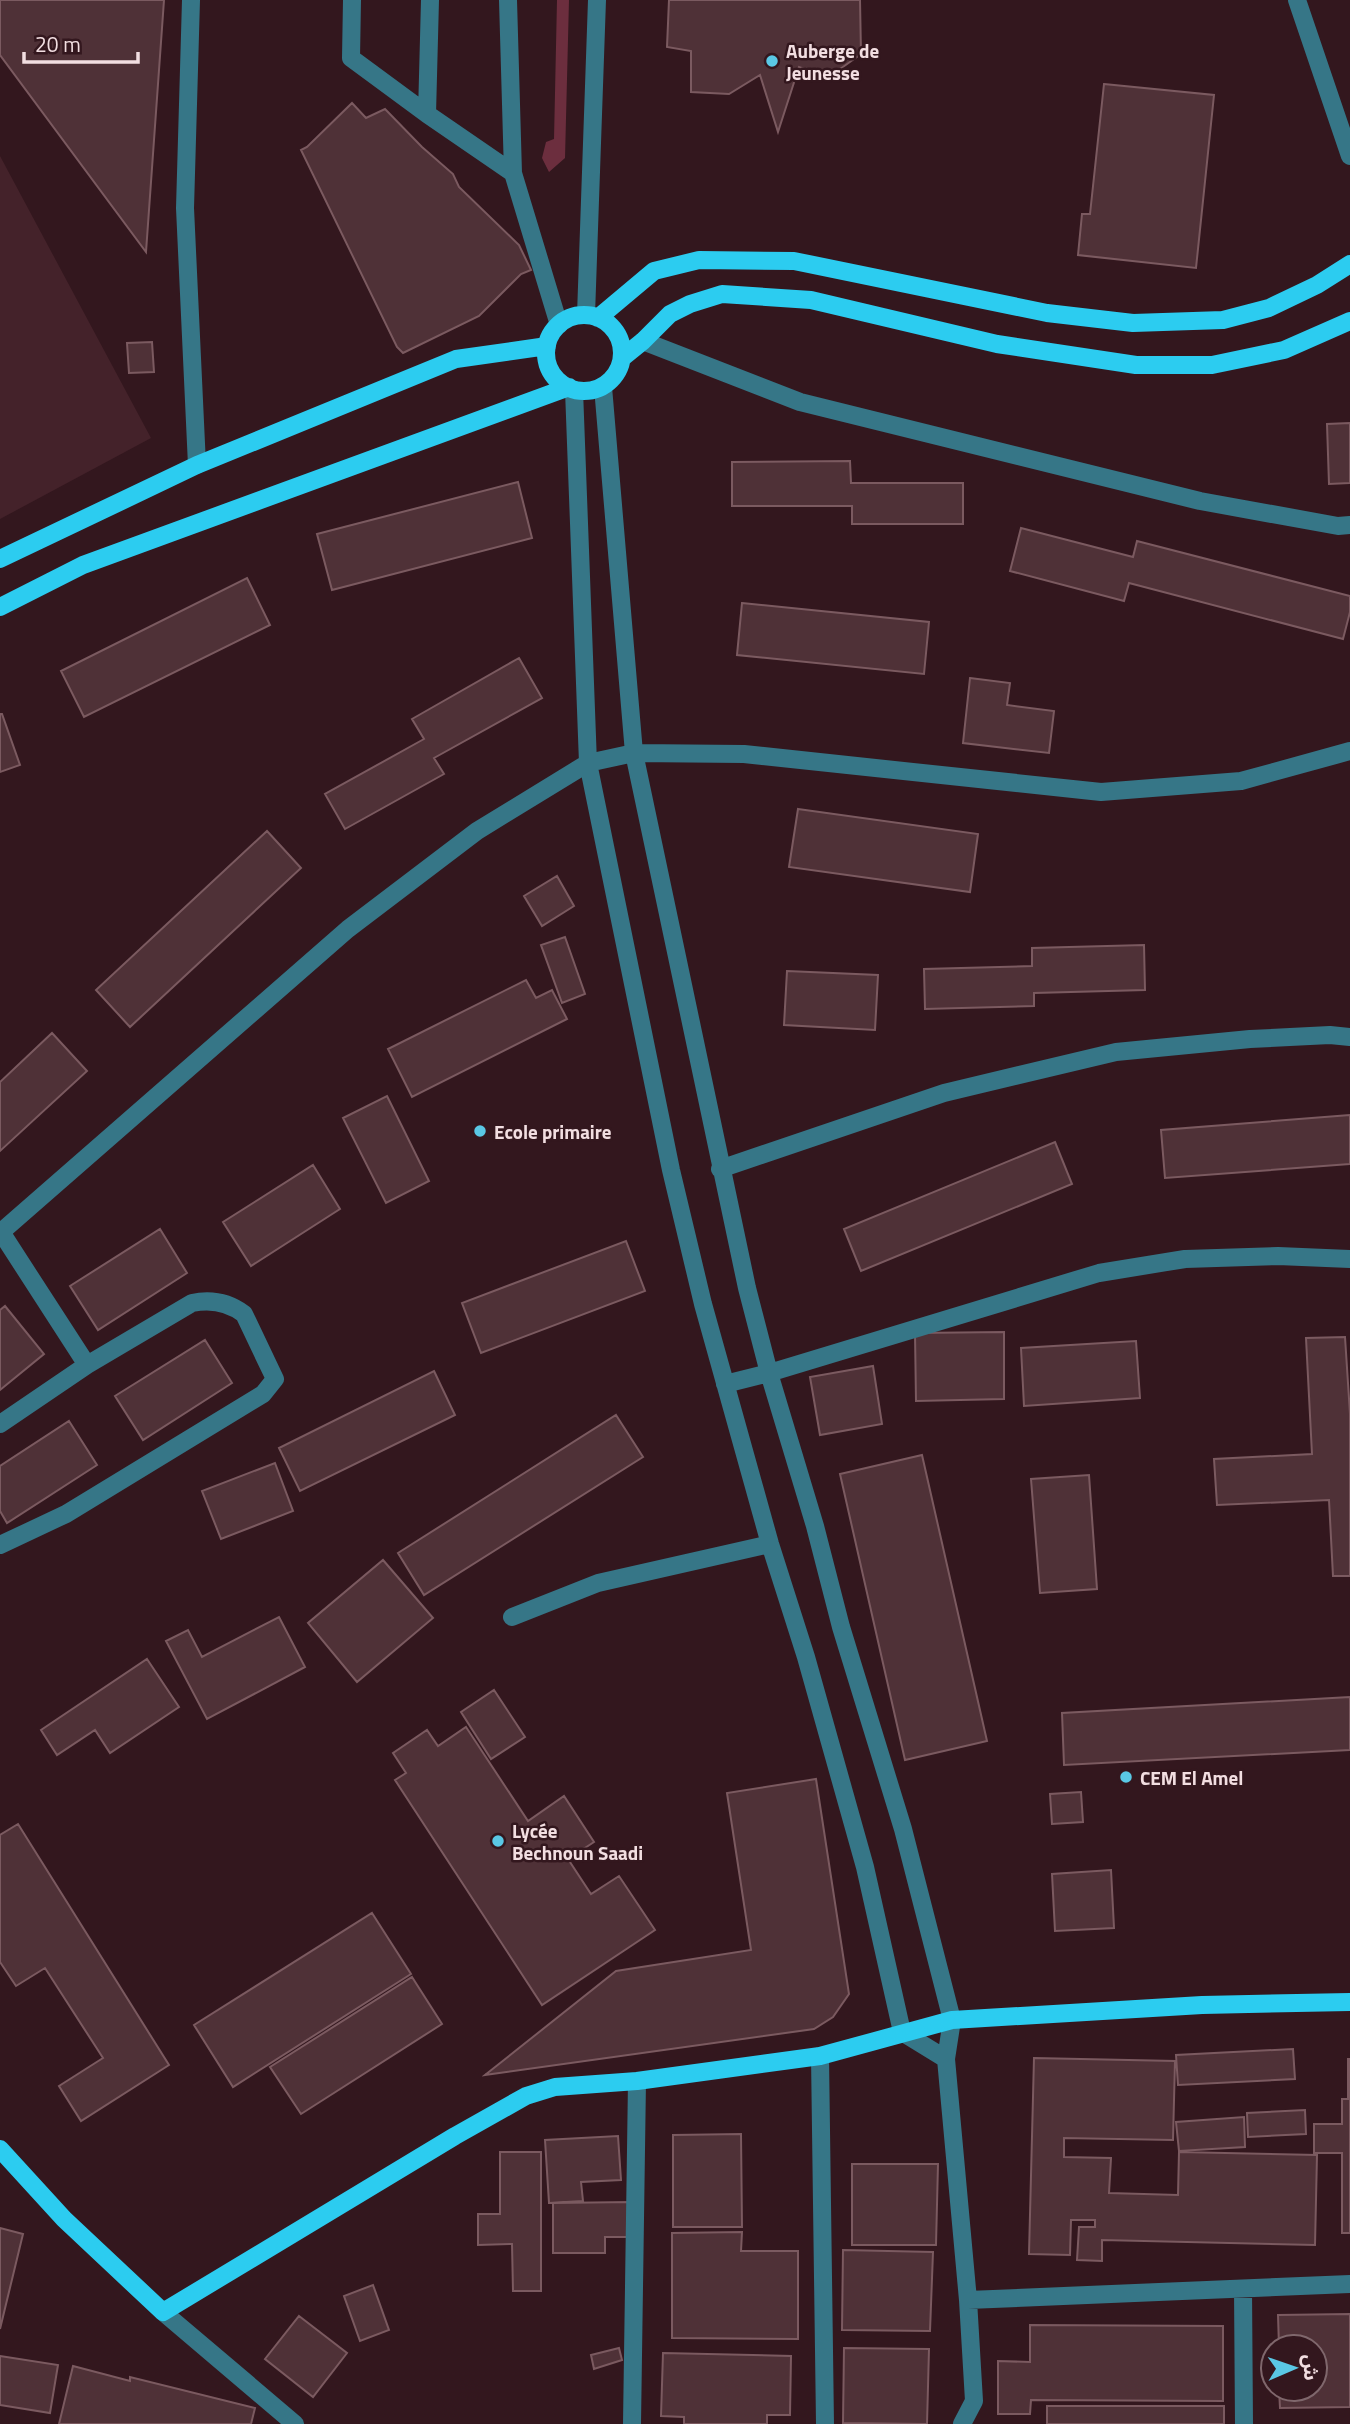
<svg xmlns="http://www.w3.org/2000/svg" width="1350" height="2424" viewBox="0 0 1350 2424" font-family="'Titillium Web','Noto Sans Arabic',sans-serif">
  <rect width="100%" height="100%" fill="#33171e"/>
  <path fill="#44222a" d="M0 156 151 438 0 519Z"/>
  <path fill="#6c2e3e" d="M557 0H569L565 158 549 172 542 158 546 142 554 139Z"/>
  <path fill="#4f3137" stroke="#7b5a60" stroke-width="2" d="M0 0H164L146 252 0 55Z
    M669 0H860L861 54 829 77 799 67 778 132 760 75 729 94 691 92V51L667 47Z
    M1104 84 1214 95 1196 268 1078 255 1082 214H1090Z
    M352 103 366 118 385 109 422 147 453 174 459 187 519 245 531 270 521 274 479 316 403 353 397 347 301 150 307 147Z
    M152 342 154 372 129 373 127 343Z
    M1350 423V483L1329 484 1327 424Z
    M850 461 851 483H963V524H852V506H732V462Z
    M518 482 532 538 332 590 317 534Z
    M1021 528 1133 557 1137 541 1350 596V612L1343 639 1129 583 1124 601 1010 571Z
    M247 578 270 625 84 717 61 671Z
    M742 603 929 622 924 674 737 655Z
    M519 658 542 698 434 758 444 774 345 829 325 794 424 739 412 719Z
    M970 678 1010 683 1007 705 1054 711 1049 753 963 743Z
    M0 714H2L20 765 0 772Z
    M798 809 978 834 970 892 789 867Z
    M267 831 301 868 130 1027 96 990Z
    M557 876 574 906 542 926 524 896Z
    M565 937 585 994 562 1003 541 945Z
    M1144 945 1145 990 1034 993V1006L925 1009 924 969 1032 966V948Z
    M787 971 878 975 875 1030 784 1025Z
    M526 980 536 998 552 990 567 1019 412 1097 388 1049Z
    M52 1033 87 1071 0 1151V1082Z
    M387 1096 429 1181 386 1203 343 1118Z
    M1350 1115V1164L1165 1178 1161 1130Z
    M1055 1142 1072 1184 861 1271 844 1229Z
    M313 1165 340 1209 251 1266 223 1222Z
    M160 1229 187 1273 98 1330 70 1286Z
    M626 1241 645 1291 481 1353 462 1303Z
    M5 1306 44 1354 0 1390V1310Z
    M1004 1332V1399L916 1401 915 1333Z
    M1345 1337 1350 1414V1576H1333L1329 1500 1217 1505 1214 1459 1312 1454 1306 1338Z
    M205 1340 232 1383 143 1440 115 1396Z
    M1136 1341 1140 1398 1024 1406 1021 1348Z
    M873 1366 882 1424 820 1435 810 1377Z
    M434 1371 455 1415 300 1491 279 1448Z
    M616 1415 643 1457 424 1595 398 1553Z
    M69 1421 97 1465 7 1523 0 1511V1466Z
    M922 1455 987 1741 905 1760 840 1474Z
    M275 1463 293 1511 221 1539 202 1491Z
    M1089 1475 1097 1589 1040 1593 1031 1479Z
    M383 1560 433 1618 357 1682 308 1623Z
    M279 1617 305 1667 207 1719 166 1641 188 1630 202 1657Z
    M147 1659 179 1707 110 1753 95 1730 57 1755 41 1730Z
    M494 1690 525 1737 491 1759 461 1712Z
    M1350 1697V1750L1064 1765 1062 1713Z
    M466 1727 528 1821 564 1796 594 1842 568 1859 591 1894 619 1876 655 1930 542 2005 395 1780 406 1773 393 1753 427 1730 438 1746Z
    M816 1779 849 1994 833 2017 814 2029 485 2075 616 1971 751 1950 727 1793Z
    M1081 1792 1083 1822 1052 1824 1050 1794Z
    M18 1824 169 2065 81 2121 59 2086 103 2058 45 1968 16 1986 0 1962V1835Z
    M1111 1870 1114 1928 1055 1931 1052 1874Z
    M372 1913 411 1974 233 2087 194 2025Z
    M412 1977 442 2024 301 2114 270 2067Z
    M1293 2049 1295 2079 1178 2085 1176 2055Z
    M1034 2058 1175 2061 1173 2140 1064 2138V2157L1111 2158 1109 2193 1178 2195 1179 2152 1317 2155 1315 2245 1102 2240V2261L1077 2260 1079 2227H1095V2220H1071L1070 2255 1029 2254Z
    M1348 2059H1350V2233H1342V2153H1314V2124H1342V2099H1348Z
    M1305 2110 1306 2134 1248 2137 1247 2113Z
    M1244 2117 1245 2147 1179 2151 1176 2122Z
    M741 2134 742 2227H673V2135Z
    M618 2136 621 2180 581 2182 583 2201 549 2203 545 2140Z
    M500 2152H541V2291H513L512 2244 478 2245V2214H500Z
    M852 2164H938L936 2245H852Z
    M631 2202V2237H605V2253H553V2203Z
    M0 2228 23 2234 0 2329Z
    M742 2232 741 2251H798V2339L672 2338V2233Z
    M843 2250 933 2252 930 2331 842 2330Z
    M373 2285 389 2330 360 2341 344 2296Z
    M1350 2314V2407L1280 2408 1279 2389H1315V2347H1279L1278 2315Z
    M299 2316 347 2353 313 2397 265 2359Z
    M1030 2325 1223 2326V2401L1031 2400 1030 2414H998V2361L1030 2362Z
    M619 2348 622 2360 594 2369 591 2355Z
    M844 2348 929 2349 927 2424 843 2423Z
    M663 2353 791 2356 790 2415H767V2424H684V2417L661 2416Z
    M0 2356 58 2365 50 2413 0 2405Z
    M73 2366 130 2381V2377L255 2408 251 2424H59Z
    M1047 2406H1224V2424H1047Z"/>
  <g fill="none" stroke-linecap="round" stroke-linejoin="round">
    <path stroke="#367687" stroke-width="18" d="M191 0 185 208 197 465
      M352 0 351 58 427 114
      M430 0 427 114 513 173
      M508 0 513 173 559 325
      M1297 0 1350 156
      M586 315 597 0
      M643 341 800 402 1200 501 1338 526 1350 525
      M603 387 634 753 747 1288 769 1373 815 1526 841 1627 903 1829 952 2020 946 2059 968 2300 974 2401 962 2424
      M574 390 588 763 671 1170 703 1304 770 1544 806 1657 865 1867 902 2032 946 2059
      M720 1169 944 1093 1116 1052 1250 1039 1330 1035 1350 1037
      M0 1233 348 929 477 831 588 763 634 753 744 754 1101 792 1241 781 1350 751
      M725 1384 769 1373 1099 1273 1185 1259 1278 1256 1350 1259
      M0 1424 87 1365 1 1232
      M0 1545 66 1514 263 1394 275 1379 244 1314C228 1302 211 1299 192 1303L87 1365
      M512 1617 598 1583 770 1544
      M820 2056 825 2424
      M1243 2289 1244 2424
      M968 2300 1350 2284
      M163 2312 295 2424
      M632 2424 637 2081"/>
    <path stroke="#2cccf0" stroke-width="18" d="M546 353a38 38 0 1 1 76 0a38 38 0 1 1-76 0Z
      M598 318 654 271 699 260 794 261 1047 313 1133 323 1223 320 1269 308 1317 285 1350 264
      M622 358 643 341 670 314 690 304 722 294 811 300 997 344 1136 365H1212L1284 350 1350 321
      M0 559 197 465 456 359 547 346
      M0 607 83 565 569 387
      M0 2149 64 2219 163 2312 455 2136 526 2096 555 2087 637 2081 820 2056 952 2020 1202 2005 1350 2002"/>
  </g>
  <g fill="#5ac8e5" stroke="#33171e" stroke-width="2.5">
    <circle cx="772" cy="61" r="7"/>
    <circle cx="480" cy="1131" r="7"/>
    <circle cx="1126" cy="1777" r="7"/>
    <circle cx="498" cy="1841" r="7"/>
  </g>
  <g text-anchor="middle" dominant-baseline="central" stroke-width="5" stroke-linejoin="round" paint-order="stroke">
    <g font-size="19" font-weight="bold" fill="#f2dee1" stroke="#33171e" text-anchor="start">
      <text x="786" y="50">Auberge de<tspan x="786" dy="22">Jeunesse</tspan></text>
      <text x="494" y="1131">Ecole primaire</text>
      <text x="1140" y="1777">CEM El Amel</text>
      <text x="512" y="1830">Lycée<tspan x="512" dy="22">Bechnoun Saadi</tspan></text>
    </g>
  </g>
  <g transform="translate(1294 2368) rotate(88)"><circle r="33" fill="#33171e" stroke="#7f676c" stroke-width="2"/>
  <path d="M0-5L12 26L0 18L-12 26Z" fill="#5ac8e5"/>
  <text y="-10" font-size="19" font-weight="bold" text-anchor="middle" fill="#f2dee1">ش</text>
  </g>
  <path d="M24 52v10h114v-10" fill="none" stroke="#f2dee1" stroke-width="3.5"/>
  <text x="35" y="52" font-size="21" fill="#f2dee1" stroke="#33171e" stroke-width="5" paint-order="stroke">20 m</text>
</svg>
